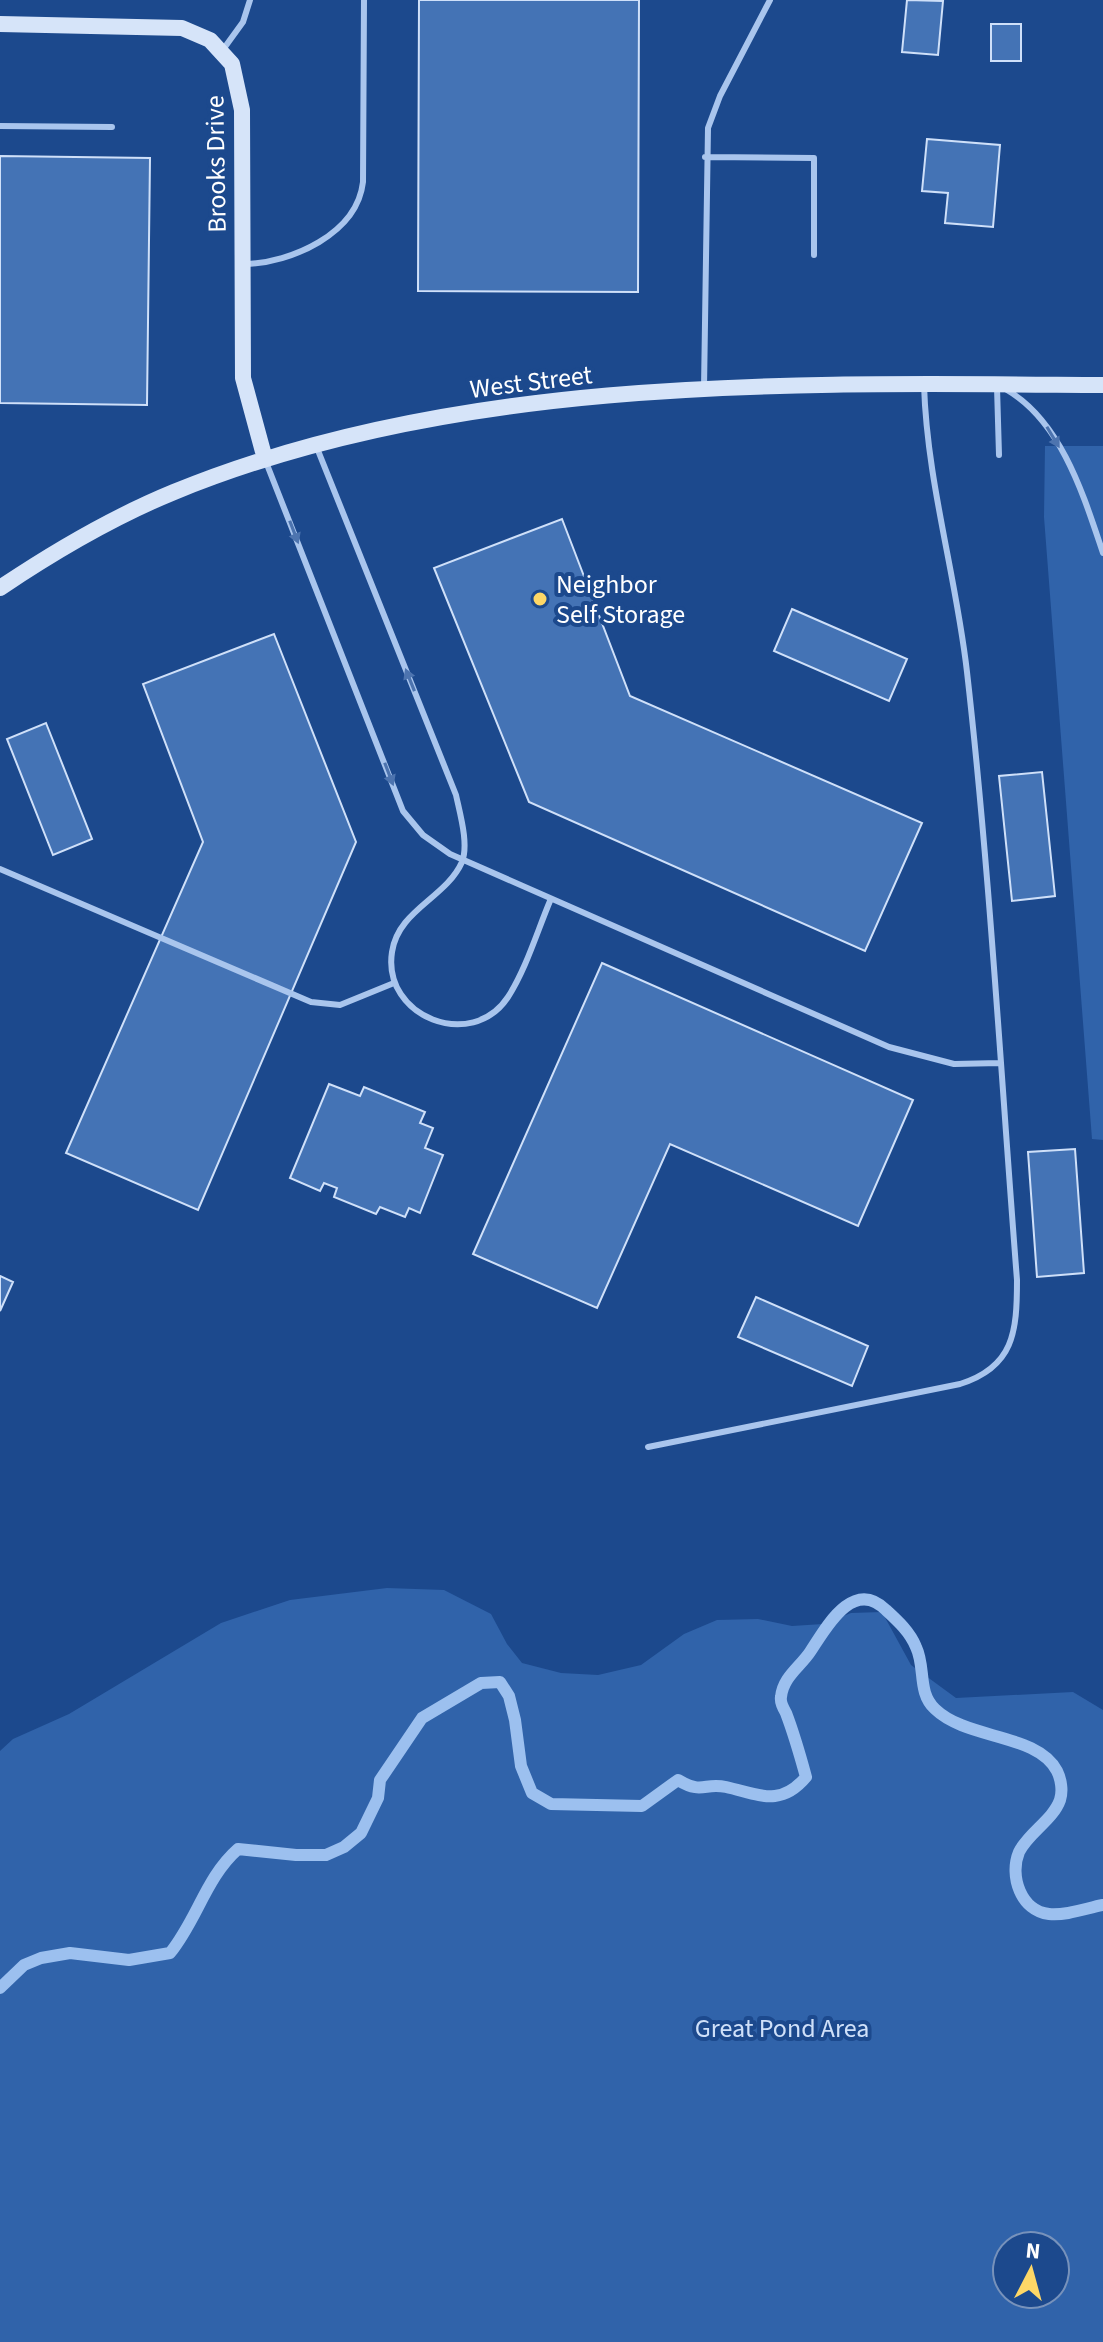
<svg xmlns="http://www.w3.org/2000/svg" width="1103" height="2342" viewBox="0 0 1103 2342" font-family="'Source Sans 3',sans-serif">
  <rect width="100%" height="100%" fill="#1c498d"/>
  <path fill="#3063aa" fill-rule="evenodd" d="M1045 446H1103V1140L1092 1139 1044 517Z
    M387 1588 444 1590 491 1614 507 1644 522 1663 561 1673 598 1675 641 1665 684 1634 717 1620 758 1619 792 1626 823 1624 851 1613 882 1612 911 1665 956 1698 1073 1692 1103 1710V2342H0V1751L13 1739 69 1714 221 1623 290 1600ZM1007 2246H1055V2294H1007Z"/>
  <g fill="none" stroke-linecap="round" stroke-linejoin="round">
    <path stroke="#9cc0ef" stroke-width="12" d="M0 1988 24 1965 41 1958 70 1953 129 1960 170 1953C197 1920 206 1877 238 1849L296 1855H326L344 1847 361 1833 378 1798 380 1780 422 1718 481 1683 500 1682 509 1696 515 1720 521 1766 532 1793 551 1804 642 1806 678 1780C703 1795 704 1782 726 1787 758 1794 780 1808 806 1777 800 1755 794 1734 786 1713 783 1708 780 1702 781 1697 783 1677 800 1667 810 1652 825 1630 852 1577 886 1610 898 1621 910 1632 916 1647 926 1668 917 1692 935 1709 967 1740 1037 1733 1057 1771 1061 1779 1063 1791 1060 1800 1053 1820 1028 1833 1019 1852 1009 1876 1021 1911 1049 1914 1066 1916 1087 1908 1103 1905"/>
  </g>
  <path fill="#4473b5" stroke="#cfe0f9" stroke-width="2" d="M419 0H639L638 292 418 291Z
    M907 0 943 1 938 55 902 52Z
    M991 24H1021V61H991Z
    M927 139 1000 145 993 227 945 223 948 193 922 191Z
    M0 156 150 158 147 405 0 403Z
    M562 519 630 696 922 823 865 951 529 802 434 568Z
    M792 609 907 659 889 701 774 651Z
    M274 634 356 842 198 1210 66 1153 203 842 143 684Z
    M46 723 92 839 53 855 7 739Z
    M1042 772 1055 896 1012 901 999 776Z
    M602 963 913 1100 858 1226 670 1144 597 1308 473 1254Z
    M329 1084 360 1096 364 1087 425 1112 420 1123 433 1128 425 1148 443 1155 420 1213 409 1208 405 1217 380 1207 376 1214 334 1197 337 1188 324 1183 320 1191 290 1178Z
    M1075 1149 1084 1273 1037 1277 1028 1152Z
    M0 1276 13 1282 0 1311Z
    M756 1297 868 1346 852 1386 738 1337Z"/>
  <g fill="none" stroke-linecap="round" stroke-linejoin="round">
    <path stroke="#a9c5ed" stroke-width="6" d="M222 51 243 22 250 0
      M0 126 112 127
      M705 157 814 158V255
      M245 264C291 263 357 234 363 182L364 0
      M997 387 999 455
      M704 388 708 128 720 96 770 0
      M1007 390C1062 422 1084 497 1103 553
      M317 448 456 795C460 814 469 844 462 862 446 898 398 910 392 952 382 1017 472 1052 508 997 526 969 537 932 550 901
      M266 462 403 811 423 835 450 854 889 1047 954 1064 1000 1063
      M0 869 311 1002 340 1005 394 983
      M648 1447 960 1384C1014 1367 1017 1332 1017 1280 1001 1077 990 874 967 672 956 575 927 482 924 385"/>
    <path stroke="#d6e4f9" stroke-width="16" d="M0 24 182 28 210 40 232 64 242 110 243 378 265 459
      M0 588C55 551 113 517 174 492 461 374 798 383 1103 385"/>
  </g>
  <defs><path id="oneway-solid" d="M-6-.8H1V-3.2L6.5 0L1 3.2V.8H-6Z" transform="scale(2)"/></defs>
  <g fill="#4d74af">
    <use href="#oneway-solid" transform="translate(1053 437) rotate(59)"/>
    <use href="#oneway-solid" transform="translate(294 532) rotate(69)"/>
    <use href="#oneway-solid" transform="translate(410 680) rotate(-112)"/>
    <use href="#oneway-solid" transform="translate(389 774) rotate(69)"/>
  </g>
  <circle fill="#fdd767" stroke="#1c498d" stroke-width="3" cx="540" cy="599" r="8"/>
  <g text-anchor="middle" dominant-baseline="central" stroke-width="8" stroke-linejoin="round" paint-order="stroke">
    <g font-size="26" fill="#fff" stroke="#1c498d">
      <text transform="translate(216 164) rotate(-91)">Brooks Drive</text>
      <text transform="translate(531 382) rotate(-7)">West Street</text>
    </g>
    <g font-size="26" fill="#fff" stroke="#1c498d" text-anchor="start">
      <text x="556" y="584">Neighbor<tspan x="556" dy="30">Self Storage</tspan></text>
    </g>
    <g font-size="26" fill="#cfe0f9" stroke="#1c498d">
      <text x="782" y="2028">Great Pond Area</text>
    </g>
  </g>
  <g transform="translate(1031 2270) rotate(6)"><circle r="38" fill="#1c498d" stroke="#7792bb" stroke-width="2"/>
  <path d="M0-6L14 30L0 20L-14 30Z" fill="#fdd767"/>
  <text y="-12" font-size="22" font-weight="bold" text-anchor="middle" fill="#ffffff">N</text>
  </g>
</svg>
